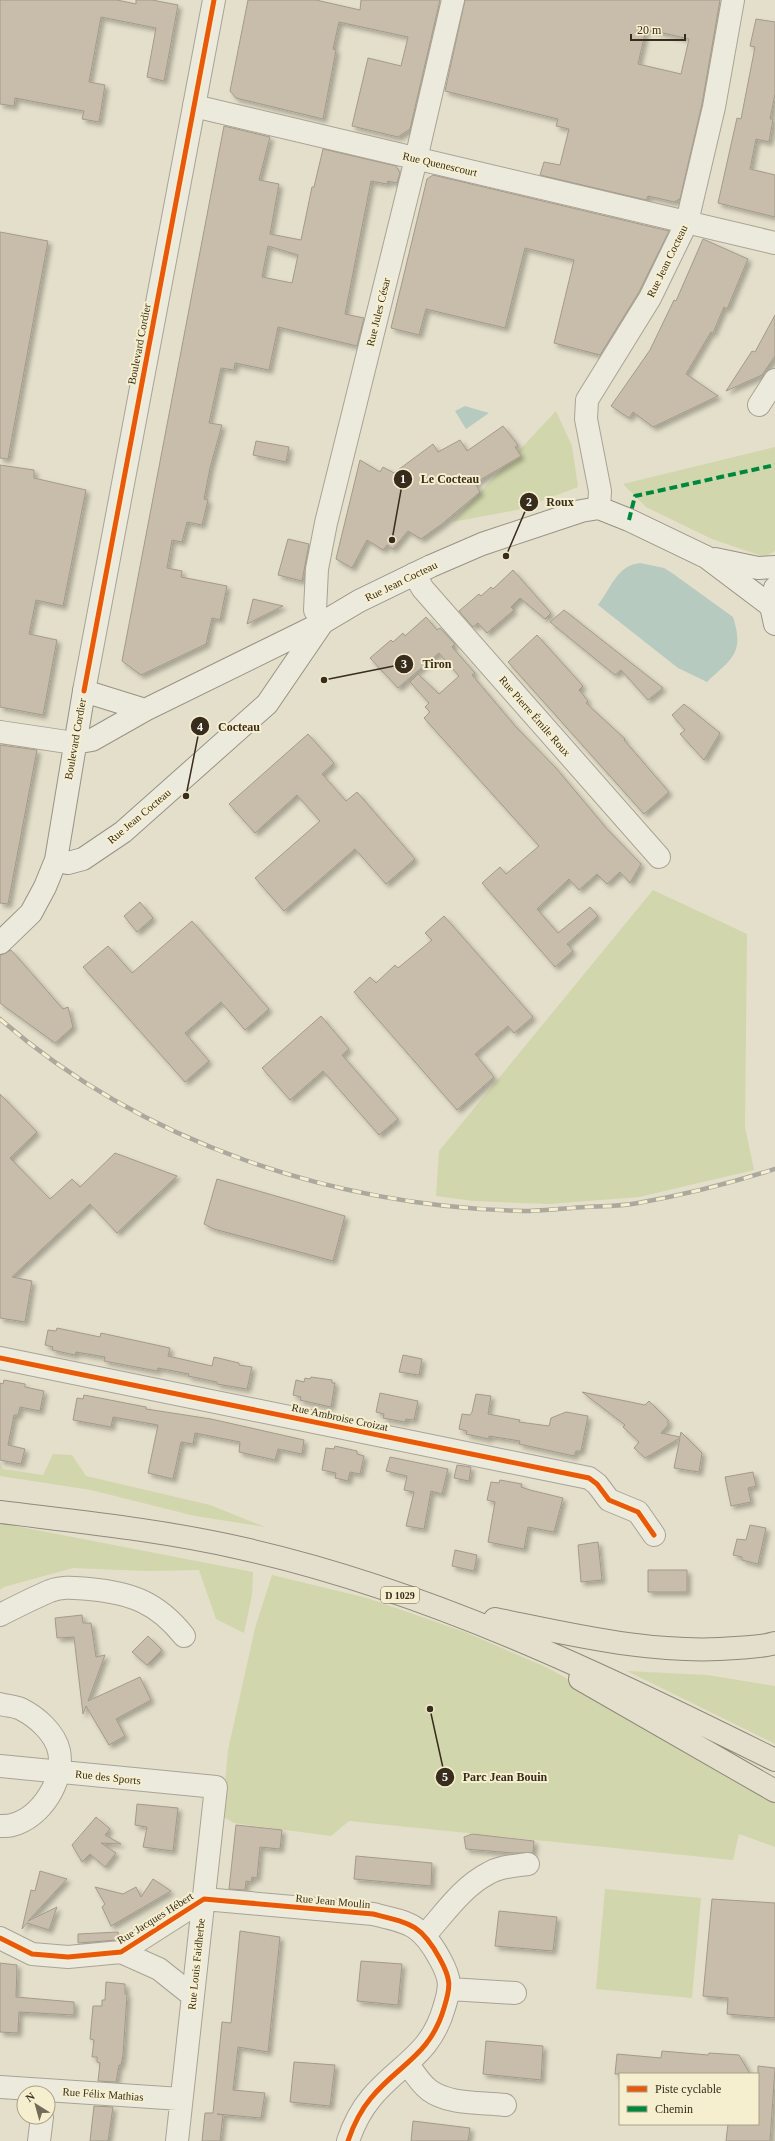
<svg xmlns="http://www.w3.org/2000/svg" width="775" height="2141" viewBox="0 0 775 2141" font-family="Georgia,serif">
  <defs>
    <filter id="shadow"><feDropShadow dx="3.5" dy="3.5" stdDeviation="2" flood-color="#0004"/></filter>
  </defs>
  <rect width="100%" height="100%" fill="#e4dfca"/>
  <path fill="#d1d6ac" d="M556 411 572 446 578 487 517 510 452 522Z
    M775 447V551L765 557 712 539 646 507 623 484Z
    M653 890 747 934 745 1127 754 1170 639 1197 549 1204 473 1201 436 1196 439 1151Z
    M53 1454 72 1455 86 1476 210 1505 265 1527 195 1516 91 1490 0 1476V1462L3 1469 43 1475Z
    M0 1523 253 1572 252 1595 244 1633 216 1619 199 1570 146 1571 73 1568 4 1587 0 1590Z
    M272 1575 367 1598 465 1632 548 1668 775 1795V1847L739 1834 733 1860 349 1821 331 1836 234 1823 222 1816 228 1750 255 1628Z
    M627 1671 707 1675 775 1686V1744Z
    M605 1889 701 1898 692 1998 596 1989Z"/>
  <path fill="#b6cac0" d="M465 406 489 413 466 429 455 411Z
    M640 563 664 568 672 573 733 617C745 654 731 659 707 682L678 668 598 605C610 590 617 565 640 563Z"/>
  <path fill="#c8bdab" stroke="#a49a8a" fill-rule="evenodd" filter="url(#shadow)" d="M0 0H117L136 4V0H152L178 5 164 81 147 77 156 28 101 17 89 82 105 85 99 122 82 119 84 111 15 98 14 106 0 104Z
    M248 0H316L360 10 361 0H440L410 129 398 137 352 126 368 58 401 66 408 37 339 22 333 49 336 50 323 119 236 98 230 91Z
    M465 0H720L702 104 680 199 674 202 648 196 646 200 540 175 544 162 560 165 569 129 556 126 558 119 445 91ZM646 29 689 39 681 74 638 64Z
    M756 19 775 22V94L770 119H773L769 142 756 139 750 169 775 175V217L718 203 737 118 741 119 755 47 750 46Z
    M224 126 270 137 259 180 279 184 270 234 301 240 312 187H314L323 149 396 166 400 173 397 183 388 181 387 184 371 181 345 314 364 318 357 346 278 327 269 370 235 363 234 370 221 368 209 423 222 425 210 468 204 499 208 500 202 525 187 522 182 542 172 540 167 568 182 571 181 577 227 586 220 620 212 618 206 644 141 675 122 661ZM268 246 298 255 292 283 262 277Z
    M433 175 669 231 639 292 600 355 554 343 574 260 525 248 505 328 426 309 419 335 391 328 427 179Z
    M0 232 48 241 8 459 0 458Z
    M703 239 748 259 727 309 724 307 713 333 711 332 686 374 718 396 653 427 633 412 629 418 611 406 650 350 674 300 676 301Z
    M775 315V356L762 375 726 391 752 351 755 352Z
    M503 426 518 445 515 447 521 456 475 483 480 492 442 524 421 539 408 531 393 549 387 545 383 550 367 540 352 568 336 559 360 460 380 472 383 467 394 473 433 444 438 452 460 440 467 451Z
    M256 441 289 447 286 462 253 455Z
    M0 465 34 470V478L86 490 63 606 36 600 29 634 57 640 43 715 0 707Z
    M288 539 309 544 302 581 278 575Z
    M513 570 551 613 545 619 520 598 511 607 514 610 487 633 478 623 473 627 459 611 479 594 481 596 491 587 493 589Z
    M253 599 283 606 247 624Z
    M564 610 593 633 663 688 648 700 621 670 615 675 550 622Z
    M426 617 437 630 440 628 455 644 452 647 475 673 472 675 516 727 555 767 607 829 641 864 630 883 620 872 607 884 597 874 579 890 569 879 537 909 558 933 590 907 598 916 567 944 573 951 555 967 482 883 500 867 506 874 539 846 424 718 430 712 425 707 429 703 410 682 418 674 439 694 459 676 439 653 398 688 370 658 391 640 393 642 403 633 405 636Z
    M537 635 583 686 579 690 588 701 586 703 625 739 624 740 669 792 644 814 508 662Z
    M684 704 720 733 704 760 680 734 685 730 672 715Z
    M308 734 334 763 322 774 346 801 357 792 415 859 386 884 355 849 284 911 255 878 320 821 297 795 255 833 229 804Z
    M0 745 37 750 8 904 0 903Z
    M140 902 153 918 137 932 124 916Z
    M444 916 533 1017 514 1033 508 1026 475 1054 494 1077 457 1110 354 992 370 977 376 983 395 965 398 968 432 940 425 933Z
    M192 921 269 1009 245 1030 221 1002 185 1033 209 1061 185 1082 83 967 108 946 132 973Z
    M11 950 63 1009 68 1007 73 1027 55 1043 0 1003V955Z
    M321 1016 349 1049 342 1055 398 1119 379 1135 323 1071 290 1100 262 1068Z
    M0 1094 37 1132 10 1158 50 1199 72 1179 80 1187 115 1153 177 1176 117 1233 90 1204 12 1277 32 1281 25 1322 0 1318Z
    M217 1179 345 1216 333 1261 214 1229 204 1224Z
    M57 1328 100 1337 101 1333 170 1348 168 1356 212 1366 214 1357 239 1363V1365L252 1367 247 1389 217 1384V1382L188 1376 189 1374 158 1368 157 1371 104 1361 105 1357 76 1352 75 1355 52 1350 53 1347 45 1345 48 1330 56 1331Z
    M403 1355 422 1359 419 1375 399 1372Z
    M311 1377 332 1380V1383H335L331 1407 300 1400 301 1397 293 1395 296 1380 304 1382 305 1378 310 1379Z
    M4 1380 25 1384V1387L44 1391 40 1411 20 1407 18 1415H14L8 1445 25 1449 21 1464 0 1460V1383L3 1384Z
    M582 1392 645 1405 649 1401 668 1420V1425L661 1433 680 1437 681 1432 702 1453 699 1472 674 1468 680 1438 645 1458 634 1448 639 1442 623 1427 625 1425Z
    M380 1393 418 1401 414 1420 406 1419 405 1422 383 1418 384 1414 376 1412Z
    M476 1394 491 1396 488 1414 520 1420 519 1422 549 1426 551 1418 566 1412 588 1416 581 1451H576L574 1456 519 1444 520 1441 489 1436V1439L466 1434 467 1431 459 1429 462 1414 470 1415 472 1412Z
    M84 1395 146 1407V1409L211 1419 304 1440 302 1454 278 1449 275 1460 239 1452 240 1442 195 1433 193 1444 181 1442 173 1479 148 1473 158 1425 113 1417 111 1427 73 1420 77 1398 83 1399Z
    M335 1446 357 1451V1454L364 1456 360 1474 350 1472 348 1481 335 1478 336 1473 322 1470 326 1448 334 1449Z
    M390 1457 448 1469 442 1494 431 1491 424 1529 406 1526 414 1492 404 1490 407 1476 386 1471Z
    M457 1465 471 1467 469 1481 454 1478Z
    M753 1472 756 1486 748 1488 751 1502 731 1506 725 1477Z
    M500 1480 522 1484 521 1487 530 1490 563 1498 554 1532 528 1527 524 1549 488 1542 495 1502 487 1500 491 1482 499 1483Z
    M750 1525 766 1528 758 1564 742 1560V1557L733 1555 737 1539 746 1540Z
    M598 1542 602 1580 581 1582 578 1545Z
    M455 1550 477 1555 474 1571 452 1566Z
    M648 1570H687V1592H648Z
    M82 1615 83 1623H91L96 1657 105 1655 88 1701 140 1677 151 1700 116 1719 125 1736 109 1745 86 1706 83 1714 74 1637 57 1638 55 1618Z
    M148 1636 162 1650 147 1665 132 1652Z
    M137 1804 178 1808 173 1851 143 1847 147 1827 135 1825Z
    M96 1817 110 1829 105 1835 121 1844 101 1843 116 1853 105 1867 90 1854 82 1862 72 1845Z
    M236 1825 282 1830 280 1849 260 1847 257 1878 252 1877 251 1882 246 1881 245 1890 229 1889Z
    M472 1834 534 1841 533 1853H513L466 1849 464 1837Z
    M356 1856 432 1863 431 1886 354 1879Z
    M40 1871 67 1879 28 1921 57 1907 49 1930 27 1923 22 1929 31 1890 35 1891Z
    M153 1879 171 1891 111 1926 102 1907 105 1904 95 1887 123 1894 136 1887 141 1897Z
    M712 1899 775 1903V2018L727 2014 728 1998 703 1996Z
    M499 1911 557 1917 553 1951 495 1946Z
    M240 1931 280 1937 268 2052 238 2047 237 2056 233 2090 265 2093 261 2118 217 2114 223 2115 220 2141H202L205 2113H213L222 2022 231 2023Z
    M118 1932 119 1939 117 1940 78 1943V1934Z
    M361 1961 402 1964 398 2005 357 2001Z
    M0 1963 17 1965 16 1997 74 2002V2015L19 2012 18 2033 0 2032Z
    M106 1982 125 1984V1994H127L123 2055 121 2065H119L116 2082 98 2081 100 2063 97 2062V2057H92L94 2040 90 2039 93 2006H102V2000H105Z
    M486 2041 543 2046 541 2080 483 2074Z
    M662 2051 708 2055 709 2053 739 2055 750 2074H615L617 2054 661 2058Z
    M294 2062 335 2065 330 2106 290 2102Z
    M758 2066 775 2068 770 2141H726L728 2124H758Z
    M94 2106 113 2107 108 2141H90Z
    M413 2121 470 2128 468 2141H411Z"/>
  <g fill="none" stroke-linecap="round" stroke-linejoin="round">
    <defs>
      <path id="minor" d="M194 106 775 243
        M759 405 775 380
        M599 508 600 491 586 419 587 400 650 298 687 222 714 107 733 0
        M414 574 423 589 659 857
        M322 623 315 610 317 569 326 523 416 159 453 0
        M0 732 74 743
        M0 1358 589 1478 597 1484 609 1500 638 1512 654 1535
        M0 1615C16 1607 33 1598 50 1591 63 1586 75 1588 89 1589 131 1593 157 1602 184 1636
        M0 1704C7 1706 15 1706 21 1709 37 1717 55 1733 59 1751 65 1780 41 1818 12 1825 9 1826 4 1826 0 1826
        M0 1766 216 1787 177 2141
        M425 1935C444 1914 463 1886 489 1873 501 1866 514 1866 528 1864
        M0 1938 32 1954 68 1957 121 1952 204 1899 373 1914C410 1923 421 1924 440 1959 451 1979 451 1986 444 2008 430 2056 399 2064 371 2098 361 2110 353 2126 348 2141
        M121 1952 159 1969 193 1996
        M450 1989 515 1993
        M408 2064C414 2073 420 2083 429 2090 449 2105 481 2102 505 2105
        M0 2087 181 2099
        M39 2141 42 2117"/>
      <path id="tertiary" d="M84 691 214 0"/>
      <path id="secondary" d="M715 559 758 568 775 567
        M775 588 771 606 775 624
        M74 743 92 740 145 710 322 623 359 601 431 566 482 544 581 511 599 508 629 520 706 557 771 606
        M56 860 68 863 83 859 123 832 267 704 321 625
        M0 943 31 913 45 887 56 860 84 691 145 710"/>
      <path id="primary" d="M0 1512C80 1522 161 1530 240 1548 429 1590 603 1675 775 1760
        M495 1619C574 1635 655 1655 736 1648 749 1647 763 1647 775 1643
        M580 1679 775 1791"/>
    </defs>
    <use href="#minor" stroke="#a9a394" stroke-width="24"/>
    <use href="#tertiary" stroke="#a9a394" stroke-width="24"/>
    <use href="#secondary" stroke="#989384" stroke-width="24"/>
    <use href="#primary" stroke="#8e897b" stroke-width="24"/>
    <use href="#minor" stroke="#ece9dd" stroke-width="22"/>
    <use href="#tertiary" stroke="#ece9dd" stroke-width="22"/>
    <use href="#secondary" stroke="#ece9dd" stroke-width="22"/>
    <use href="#primary" stroke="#e4dfcd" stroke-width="22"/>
    <defs>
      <path id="rail" d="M0 1019C144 1144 334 1206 523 1211 539 1211 556 1209 572 1208 594 1206 617 1207 638 1203 684 1195 731 1183 775 1169"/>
    </defs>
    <use href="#rail" stroke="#aba89d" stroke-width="4.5"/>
    <use href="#rail" stroke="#f6efcf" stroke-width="3" stroke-dasharray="9" stroke-linecap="butt"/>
    <path stroke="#00873e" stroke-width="4" stroke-dasharray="8 4" stroke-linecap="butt" d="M629 520 635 496 775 465"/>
    <defs>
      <path id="cycleway" d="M84 691 214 0
        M0 1358 589 1478 597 1484 609 1500 638 1512 654 1535
        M0 1938 32 1954 68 1957 121 1952 204 1899 373 1914C410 1923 421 1924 440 1959 451 1979 451 1986 444 2008 430 2056 399 2064 371 2098 361 2110 353 2126 348 2141"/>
    </defs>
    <use href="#cycleway" stroke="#f6efcf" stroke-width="8"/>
    <use href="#cycleway" stroke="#e8590c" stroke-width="5"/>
  </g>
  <g text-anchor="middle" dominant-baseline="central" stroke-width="4" stroke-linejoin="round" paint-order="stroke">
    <rect fill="#f6efcf" stroke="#716652" stroke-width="1" x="381" y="1587" width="38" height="16" rx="3"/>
    <g font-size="10" font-weight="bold" fill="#382c1c">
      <text x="400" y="1595">D 1029</text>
    </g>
    <g font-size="11" fill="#382c1c" stroke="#f6efcf">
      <text transform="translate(440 164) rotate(13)">Rue Quenescourt</text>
      <text transform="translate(667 261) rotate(-64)">Rue Jean Cocteau</text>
      <text transform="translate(378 312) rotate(-76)">Rue Jules César</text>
      <text transform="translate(139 344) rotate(-79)">Boulevard Cordier</text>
      <text transform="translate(401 581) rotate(-26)">Rue Jean Cocteau</text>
      <text transform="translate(535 716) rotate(49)">Rue Pierre Émile Roux</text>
      <text transform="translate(75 739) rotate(-80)">Boulevard Cordier</text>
      <text transform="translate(139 816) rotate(-40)">Rue Jean Cocteau</text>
      <text transform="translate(340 1417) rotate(12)">Rue Ambroise Croizat</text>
      <text transform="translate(108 1777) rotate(6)">Rue des Sports</text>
      <text transform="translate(333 1901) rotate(5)">Rue Jean Moulin</text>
      <text transform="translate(155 1918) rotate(-32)">Rue Jacques Hébert</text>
      <text transform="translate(196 1964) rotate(-84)">Rue Louis Faidherbe</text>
      <text transform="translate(103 2094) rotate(4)">Rue Félix Mathias</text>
    </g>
  </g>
  <path fill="none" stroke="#382c1c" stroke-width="1.5" d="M392 540L403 479M506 556L529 502M324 680L404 664M186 796L200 726M430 1709L445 1777"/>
  <g fill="#382c1c" stroke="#f6efcf" stroke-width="1.5">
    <circle cx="392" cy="540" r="4"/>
    <circle cx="506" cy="556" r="4"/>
    <circle cx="324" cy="680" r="4"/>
    <circle cx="186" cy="796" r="4"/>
    <circle cx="430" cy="1709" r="4"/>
    <circle cx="403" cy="479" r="10"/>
    <circle cx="529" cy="502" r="10"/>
    <circle cx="404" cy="664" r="10"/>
    <circle cx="200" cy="726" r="10"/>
    <circle cx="445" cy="1777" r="10"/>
  </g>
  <g font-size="12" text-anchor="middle" font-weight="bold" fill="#fff">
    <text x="403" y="483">1</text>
    <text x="529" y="506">2</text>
    <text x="404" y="668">3</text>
    <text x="200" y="731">4</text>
    <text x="445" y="1781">5</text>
  </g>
  <g font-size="12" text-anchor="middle" font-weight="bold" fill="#382c1c" stroke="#f6efcf" stroke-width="4" stroke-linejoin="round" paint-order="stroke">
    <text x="450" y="483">Le Cocteau</text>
    <text x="560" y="506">Roux</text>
    <text x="437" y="668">Tiron</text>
    <text x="239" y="731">Cocteau</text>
    <text x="505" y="1781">Parc Jean Bouin</text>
  </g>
  <rect x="619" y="2073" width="140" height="52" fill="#f6efcf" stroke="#aaa187"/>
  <rect x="627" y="2086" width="20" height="6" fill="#e8590c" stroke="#aaa187"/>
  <text x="655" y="2093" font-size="12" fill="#382c1c">Piste cyclable</text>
  <rect x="627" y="2106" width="20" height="6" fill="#00873e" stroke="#aaa187"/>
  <text x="655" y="2113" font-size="12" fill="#382c1c">Chemin</text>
  <g transform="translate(36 2105) rotate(323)"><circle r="19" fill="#f6efcf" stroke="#aaa187"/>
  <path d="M0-3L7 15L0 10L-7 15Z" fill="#746b59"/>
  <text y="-6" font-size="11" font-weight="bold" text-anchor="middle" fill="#382c1c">N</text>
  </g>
  <path d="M631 34v6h54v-6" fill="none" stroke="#382c1c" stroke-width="2"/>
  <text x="637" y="34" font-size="12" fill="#382c1c" stroke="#f6efcf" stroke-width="3" paint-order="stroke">20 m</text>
</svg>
